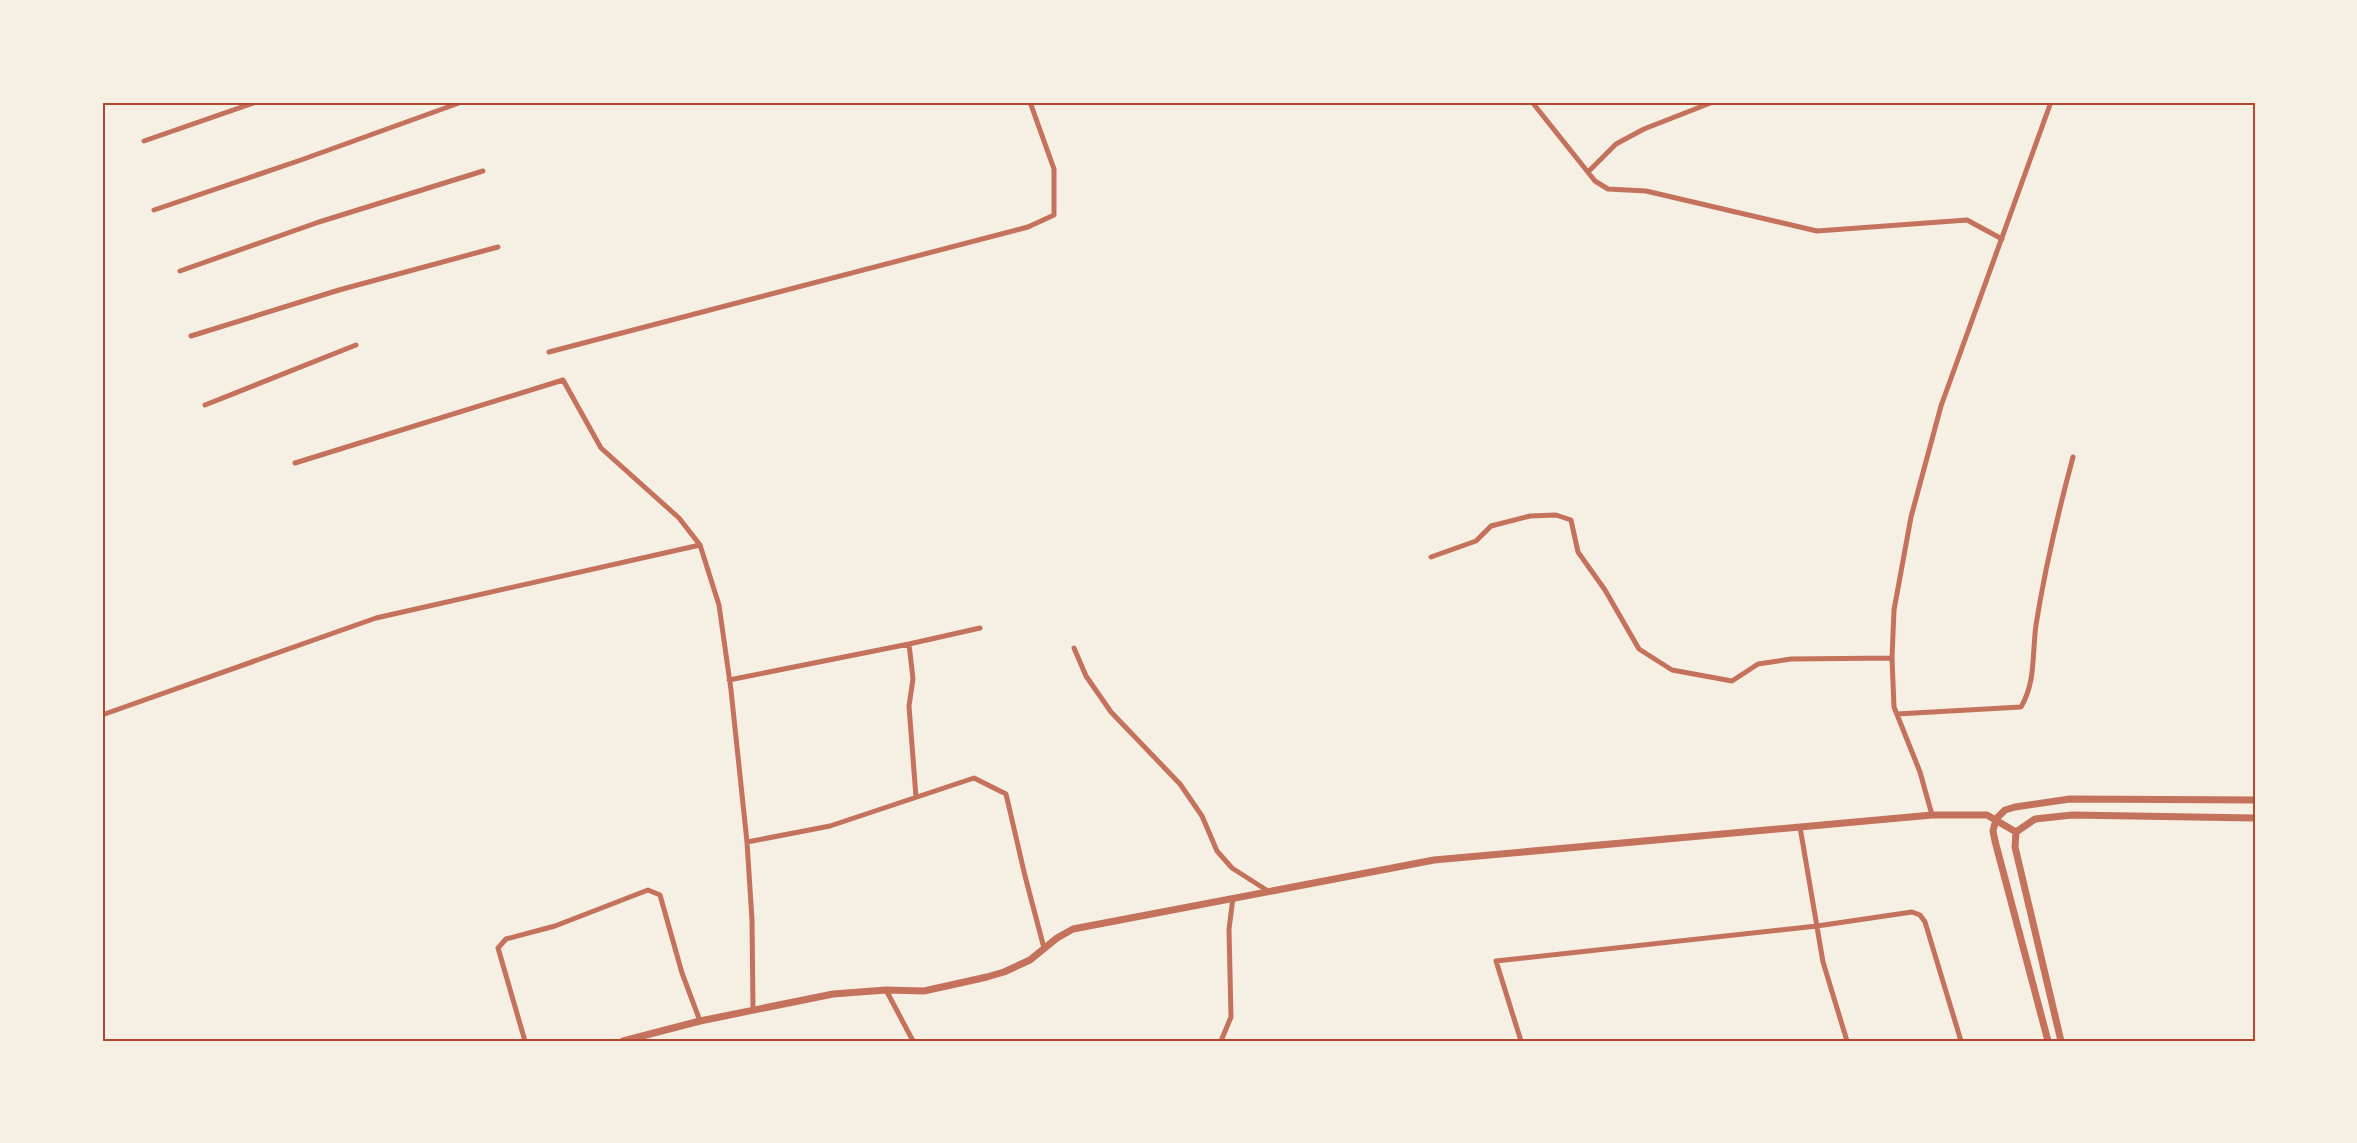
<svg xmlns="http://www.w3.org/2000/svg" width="2357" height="1143" viewBox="0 0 2357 1143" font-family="'Exo 2',sans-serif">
  <rect width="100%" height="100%" fill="#f6efe4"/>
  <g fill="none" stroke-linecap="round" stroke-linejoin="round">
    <path stroke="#c5725c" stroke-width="5" d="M1532 102 1595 181 1608 189 1646 191 1817 231 1967 220 2002 239
      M144 141 256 102
      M1588 172 1616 144 1644 129 1713 102
      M154 210 301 160 459 103
      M180 271 319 222 483 171
      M191 336 339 290 498 247
      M549 352 1028 227 1054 215V169L1030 102
      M205 405 356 345
      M295 463 563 380 601 448 679 518 700 545 719 605 731 690 747 842 752 920 753 1009
      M1431 557 1476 541 1491 526 1530 516 1556 515 1571 520 1578 552 1605 590 1639 649 1672 670 1732 681 1758 664 1791 659 1892 658
      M1074 648 1086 676 1111 712 1180 784 1202 816 1217 851 1232 868 1268 891
      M729 680 909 644
      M1897 714 2021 707C2036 682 2032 653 2036 625 2045 568 2058 513 2073 457
      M102 715 376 618 700 545
      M916 797 909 706 913 679 909 644 980 628
      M1932 815 1920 772 1894 707 1892 658 1894 610 1911 517 1941 406 2051 102
      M1800 827 1823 962 1847 1041
      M747 842 830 826 974 778 1006 794 1025 876 1044 948
      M886 990 913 1041
      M525 1041 498 948 506 939 555 926 648 890 660 895 682 973 700 1021
      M1221 1041 1231 1017 1229 929 1233 898
      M1521 1041 1496 961 1817 926 1912 912 1920 915 1925 922 1961 1041"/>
    <path stroke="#c5725c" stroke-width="7" d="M623 1041 700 1021 833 994 886 990 924 991 987 977 1004 972 1030 960 1057 938 1073 929 1434 860 1932 815H1987L2016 832
      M2048 1041 1995 841 1993 831 1996 819 2005 810 2015 807 2070 799 2255 800
      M2061 1041 2015 847 2016 832 2035 819 2072 815 2255 818"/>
  </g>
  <rect width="2357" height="1143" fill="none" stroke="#f6efe4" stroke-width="207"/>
  <rect x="104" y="104" width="2150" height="936" fill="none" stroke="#b5482f" stroke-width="2"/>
</svg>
